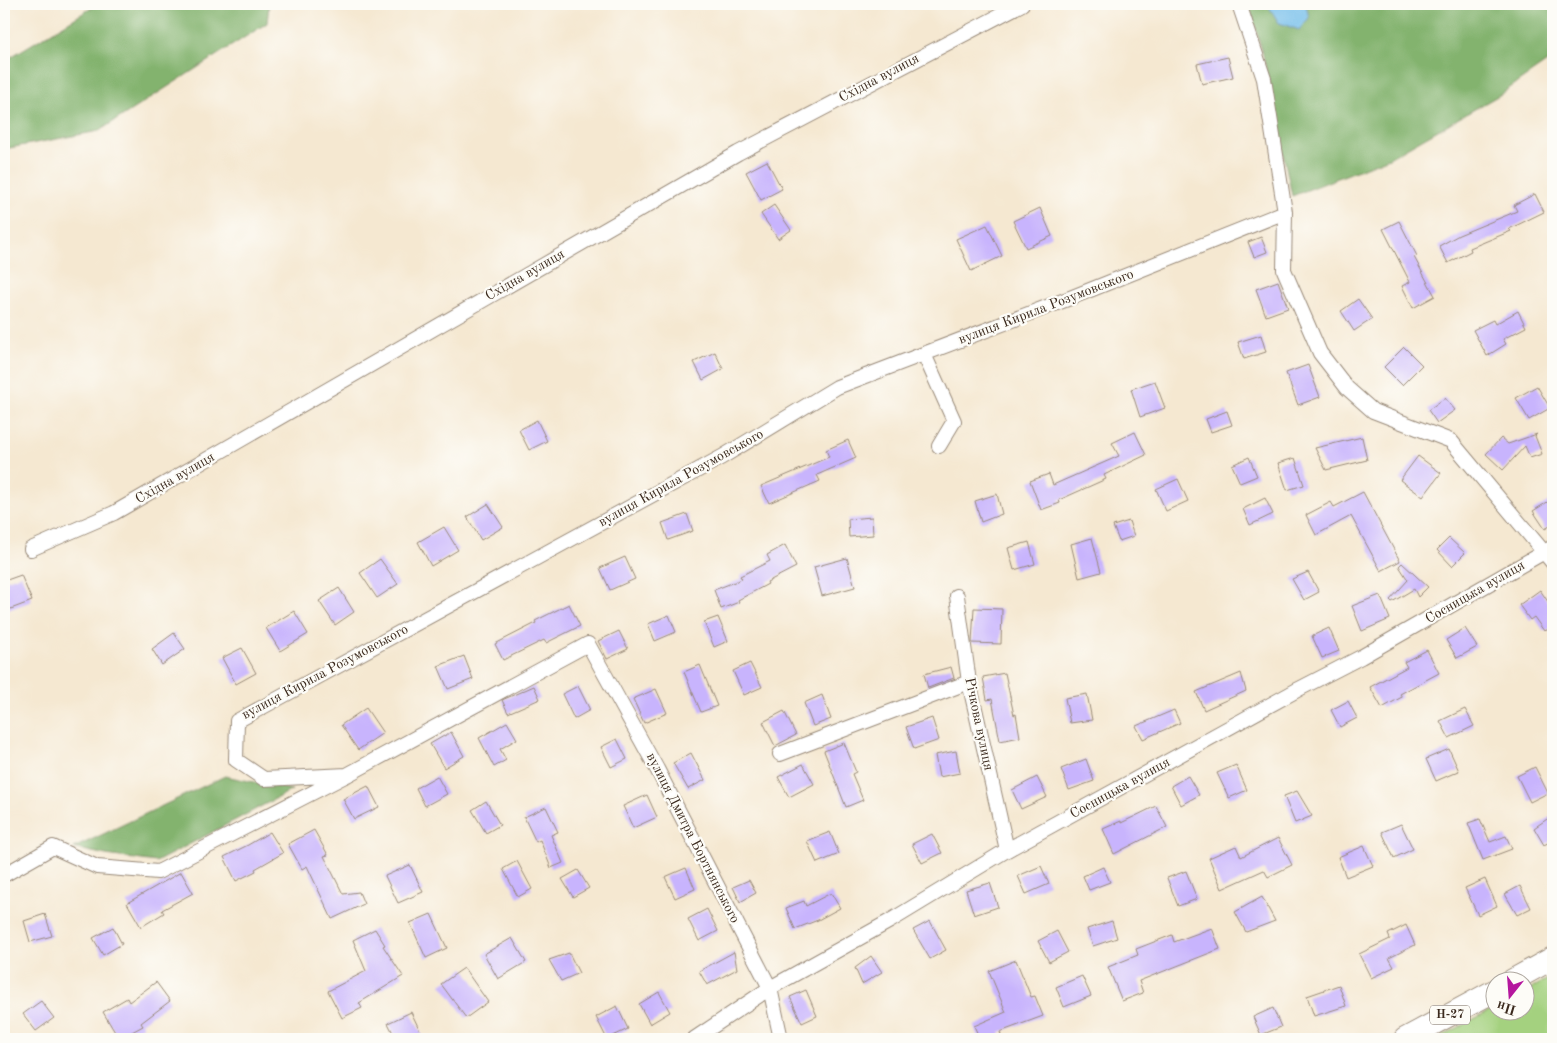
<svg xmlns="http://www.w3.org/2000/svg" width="1557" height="1043" viewBox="0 0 1557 1043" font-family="'Old Standard TT',serif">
  <rect width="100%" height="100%" fill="#fdfcf7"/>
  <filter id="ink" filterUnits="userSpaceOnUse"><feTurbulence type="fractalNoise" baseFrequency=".02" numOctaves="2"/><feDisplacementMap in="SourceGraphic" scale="10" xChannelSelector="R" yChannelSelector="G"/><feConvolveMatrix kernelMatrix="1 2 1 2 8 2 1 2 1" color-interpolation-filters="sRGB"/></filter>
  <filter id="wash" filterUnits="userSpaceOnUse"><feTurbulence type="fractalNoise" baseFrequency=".0096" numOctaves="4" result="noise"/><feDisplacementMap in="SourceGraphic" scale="20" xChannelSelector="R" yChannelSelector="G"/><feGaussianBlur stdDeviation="1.12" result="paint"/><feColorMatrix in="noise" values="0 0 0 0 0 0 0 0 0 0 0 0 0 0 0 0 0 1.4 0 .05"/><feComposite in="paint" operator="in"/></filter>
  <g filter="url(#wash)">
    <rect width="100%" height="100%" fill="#f5e8d1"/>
    <path fill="#a4d17f" stroke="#707e4e" d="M1553 976V1033L1542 1039H1437L1494 1008V1010H1524L1525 992Z"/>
    <path fill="#83b36e" stroke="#5f6e46" d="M98 4H269L267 23 99 131 4 149V61Z
      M1249 4H1553V58L1501 94 1389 158 1292 196 1263 55Z
      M225 776 292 790 156 862 106 855 74 848Z"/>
    <path fill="#72bdeb" stroke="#567484" d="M1267 4H1306L1309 18 1299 30 1279 23Z"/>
    <g id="blocks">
      <path fill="#c8b4fd" d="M1228 57 1233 77 1202 84 1197 64Z
        M767 161 782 189 761 200 746 172Z
        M1535 194 1544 212 1509 229 1511 231 1470 248 1471 251 1448 263 1439 246 1459 235 1517 211 1514 205Z
        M774 205 791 230 778 239 761 214Z
        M1040 208 1052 236 1026 248 1013 221Z
        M1399 221 1417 256 1414 257 1435 296 1413 308 1402 286 1410 282 1383 229Z
        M987 225 1002 256 971 271 956 239Z
        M1261 237 1267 252 1254 257 1248 242Z
        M1278 281 1288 308 1266 316 1256 289Z
        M1358 299 1372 319 1354 331 1341 311Z
        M1518 311 1526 327 1503 339 1506 344 1487 356 1473 330 1493 320 1495 324Z
        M1261 335 1266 352 1244 359 1238 342Z
        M1404 347 1422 365 1402 385 1384 367Z
        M715 352 723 369 703 380 694 362Z
        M1308 365 1320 397 1298 405 1286 373Z
        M1155 381 1165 408 1140 417 1131 389Z
        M1537 386 1550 408 1529 420 1516 398Z
        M1445 398 1455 410 1437 423 1428 410Z
        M1227 411 1232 425 1211 432 1206 419Z
        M537 420 547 441 529 450 519 430Z
        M1135 432 1146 455 1104 475 1106 479 1059 500 1060 503 1041 510 1030 481 1049 474 1053 485 1119 456 1112 443Z
        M1537 434 1535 436 1542 454 1530 458 1525 446 1503 470 1486 454 1501 438 1508 444Z
        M1362 437 1367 460 1326 470 1315 448Z
        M848 440 856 458 817 475 820 481 769 503 761 486 829 457 826 450Z
        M1418 456 1441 473 1423 497 1400 480Z
        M1249 457 1257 476 1240 483 1232 465Z
        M1295 458 1304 485 1287 490 1278 463Z
        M1178 479 1188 501 1166 511 1156 489Z
        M1363 492 1400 561 1381 571 1351 516 1316 535 1306 515 1331 502 1334 507Z
        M997 494 1002 514 981 522 975 501Z
        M1265 498 1273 514 1250 525 1243 509Z
        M1549 501 1553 508V524L1545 529 1533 511Z
        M488 504 503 527 481 540 467 517Z
        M687 514 693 531 668 540 662 523Z
        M872 517 873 535 849 537 848 519Z
        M1129 521 1134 536 1119 541 1113 526Z
        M444 527 458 550 431 566 418 542Z
        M1092 538 1101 572 1079 578 1071 544Z
        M1449 538 1465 553 1452 566 1437 550Z
        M1029 542 1035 564 1014 570 1008 548Z
        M785 545 796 567 767 582 768 584 738 600 739 602 721 609 714 590 742 579 740 576 770 561 767 555Z
        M625 557 635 579 610 590 600 568Z
        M847 558 855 587 822 596 814 567Z
        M380 559 398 584 377 598 360 573Z
        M1402 563 1428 587 1418 597 1414 589 1392 602 1390 600 1408 580 1399 566Z
        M1308 572 1319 592 1304 600 1292 579Z
        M21 575 32 601 8 610 4 600V581Z
        M339 588 354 612 335 625 319 601Z
        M1540 590 1553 609V628L1544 631 1534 617 1530 620 1519 605Z
        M1380 595 1390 619 1362 631 1352 606Z
        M569 604 580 626 546 643 544 640 503 660 495 644 536 623 535 621Z
        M974 608 1002 609 1001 644 972 643Z
        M294 611 308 634 280 651 266 628Z
        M669 615 676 632 655 641 648 624Z
        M718 617 728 641 714 647 704 622Z
        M1329 628 1339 651 1322 658 1312 636Z
        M1465 628 1477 647 1457 658 1446 640Z
        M619 631 628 649 607 659 598 641Z
        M174 633 185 649 162 665 152 649Z
        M242 648 256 673 236 684 222 658Z
        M1427 650 1439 673 1400 694 1402 697 1382 708 1370 687 1407 667 1404 662Z
        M464 656 473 679 448 689 438 666Z
        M750 663 762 687 744 695 733 671Z
        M700 665 717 706 701 712 684 672Z
        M951 667 954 678 928 688 924 674Z
        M1005 673 1014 715 1016 714 1020 737 1000 741 992 699 987 700 983 677Z
        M1241 673 1246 691 1204 710 1196 692Z
        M534 686 540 699 508 713 502 700Z
        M578 686 590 710 574 719 562 694Z
        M656 689 667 713 644 723 633 699Z
        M1087 694 1092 720 1070 723 1065 698Z
        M822 695 831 719 813 726 804 703Z
        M1348 701 1357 718 1340 727 1331 710Z
        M366 708 383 733 358 750 341 725Z
        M1465 709 1474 726 1449 738 1440 721Z
        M1174 710 1180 723 1143 739 1136 726Z
        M784 711 796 735 775 746 763 722Z
        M932 718 939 740 914 749 906 727Z
        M507 722 517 739 500 749 506 760 494 767 479 738Z
        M451 732 464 756 444 768 430 744Z
        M617 739 627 759 611 767 601 747Z
        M844 743 856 772 852 774 863 800 846 807 824 751Z
        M1449 749 1459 771 1436 781 1426 759Z
        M956 751 960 773 939 777 935 755Z
        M691 753 705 780 688 789 673 763Z
        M1086 759 1094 781 1069 790 1061 769Z
        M803 764 814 784 789 797 778 777Z
        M1236 765 1247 790 1229 798 1217 773Z
        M1535 767 1548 793 1530 802 1517 776Z
        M437 776 447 794 425 806 416 788Z
        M1188 776 1199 795 1181 805 1171 786Z
        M1037 777 1047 797 1021 809 1012 790Z
        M368 786 379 807 354 819 343 799Z
        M1297 791 1312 816 1295 823 1284 796Z
        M647 795 657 817 633 828 623 806Z
        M486 801 500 825 486 833 472 810Z
        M1156 806 1167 827 1114 854 1103 829 1121 821V823Z
        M546 807 558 832 551 835 563 863 551 868 540 840 536 842 524 817Z
        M1553 815V840L1544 845 1534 828Z
        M1480 819 1490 842 1506 836 1512 849 1483 860 1468 823Z
        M1401 824 1413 849 1394 858 1382 832Z
        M314 830 328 855 324 856 343 894 359 892 364 904 332 919 307 866 302 869 288 844Z
        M270 832 283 853 255 869 256 871 236 881 224 857 248 845Z
        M830 832 839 854 817 863 807 841Z
        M932 834 942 853 922 863 912 844Z
        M1278 838 1292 865 1268 877 1264 870 1222 889 1209 858 1236 846 1241 857Z
        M1364 846 1373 866 1346 877 1338 857Z
        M517 861 532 889 518 897 503 869Z
        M410 865 423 892 398 903 385 876Z
        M1041 866 1049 884 1026 894 1018 876Z
        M1103 867 1110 882 1089 890 1083 876Z
        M686 868 695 889 675 898 665 877Z
        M578 870 589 888 573 897 562 879Z
        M1186 871 1197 899 1178 906 1167 878Z
        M181 872 193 893 162 910 164 913 141 927 127 903Z
        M1485 879 1497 906 1478 915 1465 888Z
        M749 880 756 893 740 902 733 887Z
        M990 883 998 907 974 915 966 890Z
        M1520 886 1531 908 1517 915 1505 894Z
        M831 893 840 908 818 920 795 929 786 908 804 901 806 906Z
        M1262 897 1275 921 1246 932 1235 912Z
        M707 909 718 931 699 941 688 919Z
        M45 914 52 936 30 942 24 921Z
        M431 914 447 948 426 958 410 923Z
        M930 921 946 950 930 959 913 930Z
        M1112 921 1117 938 1093 946 1087 929Z
        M1406 925 1415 945 1389 958 1394 967 1371 978 1359 954 1390 939 1388 934Z
        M113 927 122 944 103 955 93 938Z
        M1212 928 1220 949 1139 981 1143 993 1122 1001 1108 967 1138 955 1136 949 1172 935 1174 942Z
        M375 929 385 945 383 946 403 976 359 1003 362 1008 342 1018 328 991 366 971 353 940Z
        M1057 931 1068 952 1049 962 1038 941Z
        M512 938 526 962 498 979 484 954Z
        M734 952 737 969 707 985 699 971Z
        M569 953 579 973 561 981 549 960Z
        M871 956 882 972 862 984 855 968Z
        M1016 960 1031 997 1035 996 1043 1016 1000 1032 1001 1035 991 1039H980L974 1026 1006 1012 989 971Z
        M464 968 488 1002 466 1018 441 984Z
        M1082 976 1091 996 1064 1007 1056 987Z
        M156 982 170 1001 141 1023 143 1026 119 1039 103 1012 127 998 129 1002Z
        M1339 985 1346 1006 1314 1016 1307 996Z
        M806 990 817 1016 802 1023 790 997Z
        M659 992 670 1012 650 1024 639 1004Z
        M41 1001 54 1018 36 1031 23 1014Z
        M617 1006 628 1029 607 1039 596 1017Z
        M1273 1008 1281 1027 1261 1035 1253 1017Z
        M411 1012 424 1039H396L388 1023Z"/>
    </g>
  </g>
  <g filter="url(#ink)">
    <use href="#blocks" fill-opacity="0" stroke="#988978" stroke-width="1"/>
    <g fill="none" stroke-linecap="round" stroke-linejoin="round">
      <defs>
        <path id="street" d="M1239 4 1264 79 1285 212 1284 270 1320 353 1347 388 1373 411 1451 441 1553 563
          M924 354 954 421 939 446
          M31 549 114 513 738 153 1022 4
          M957 596 969 682 1007 850
          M780 754 969 682
          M347 775 264 779 236 760 237 721 722 457 837 387 1065 300 1285 212
          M4 875 53 847 97 867 158 872 347 775 588 644 657 769 770 988 781 1039
          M694 1039 770 988 890 921 1007 850 1299 689 1361 657 1553 547"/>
        <path id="primary" d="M1513 980 1553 958
          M1405 1039 1494 991"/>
      </defs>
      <use href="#street" stroke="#988978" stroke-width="16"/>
      <use href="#primary" stroke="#988978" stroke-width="24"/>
      <use href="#street" stroke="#fff" stroke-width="14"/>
      <use href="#primary" stroke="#fff" stroke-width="22"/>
    </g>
  </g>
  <g text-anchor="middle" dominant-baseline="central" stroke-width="4.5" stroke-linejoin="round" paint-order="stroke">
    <rect fill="#fdfcf7" stroke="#75695f" stroke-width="1" x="1430" y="1005.5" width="40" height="19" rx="4"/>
    <g font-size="12" font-weight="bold" fill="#3b2a1e">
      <text x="1450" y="1015">Н-27</text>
    </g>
    <g font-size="14" fill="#3b2a1e" stroke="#fdfcf7">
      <text transform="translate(879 78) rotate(-28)">Східна вулиця</text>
      <text transform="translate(525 275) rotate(-30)">Східна вулиця</text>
      <text transform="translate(1046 307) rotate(-21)">вулиця Кирила Розумовського</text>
      <text transform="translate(175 478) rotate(-30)">Східна вулиця</text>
      <text transform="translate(681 478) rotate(-29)">вулиця Кирила Розумовського</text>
      <text transform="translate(1475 592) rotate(-30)">Сосницька вулиця</text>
      <text transform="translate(325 672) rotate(-28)">вулиця Кирила Розумовського</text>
      <text transform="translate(979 724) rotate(78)">Річкова вулиця</text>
      <text transform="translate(1120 788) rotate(-29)">Сосницька вулиця</text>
      <text transform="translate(693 838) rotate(63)">вулиця Дмитра Бортнянського</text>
    </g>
  </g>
  <rect width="1557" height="1043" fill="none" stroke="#fdfcf7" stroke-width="20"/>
  <g transform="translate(1510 996) rotate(197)"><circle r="24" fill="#fdfcf7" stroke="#afa8a0"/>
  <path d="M0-4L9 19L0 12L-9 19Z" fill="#b5179e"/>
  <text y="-8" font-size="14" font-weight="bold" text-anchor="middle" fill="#3b2a1e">Пн</text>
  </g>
</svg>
